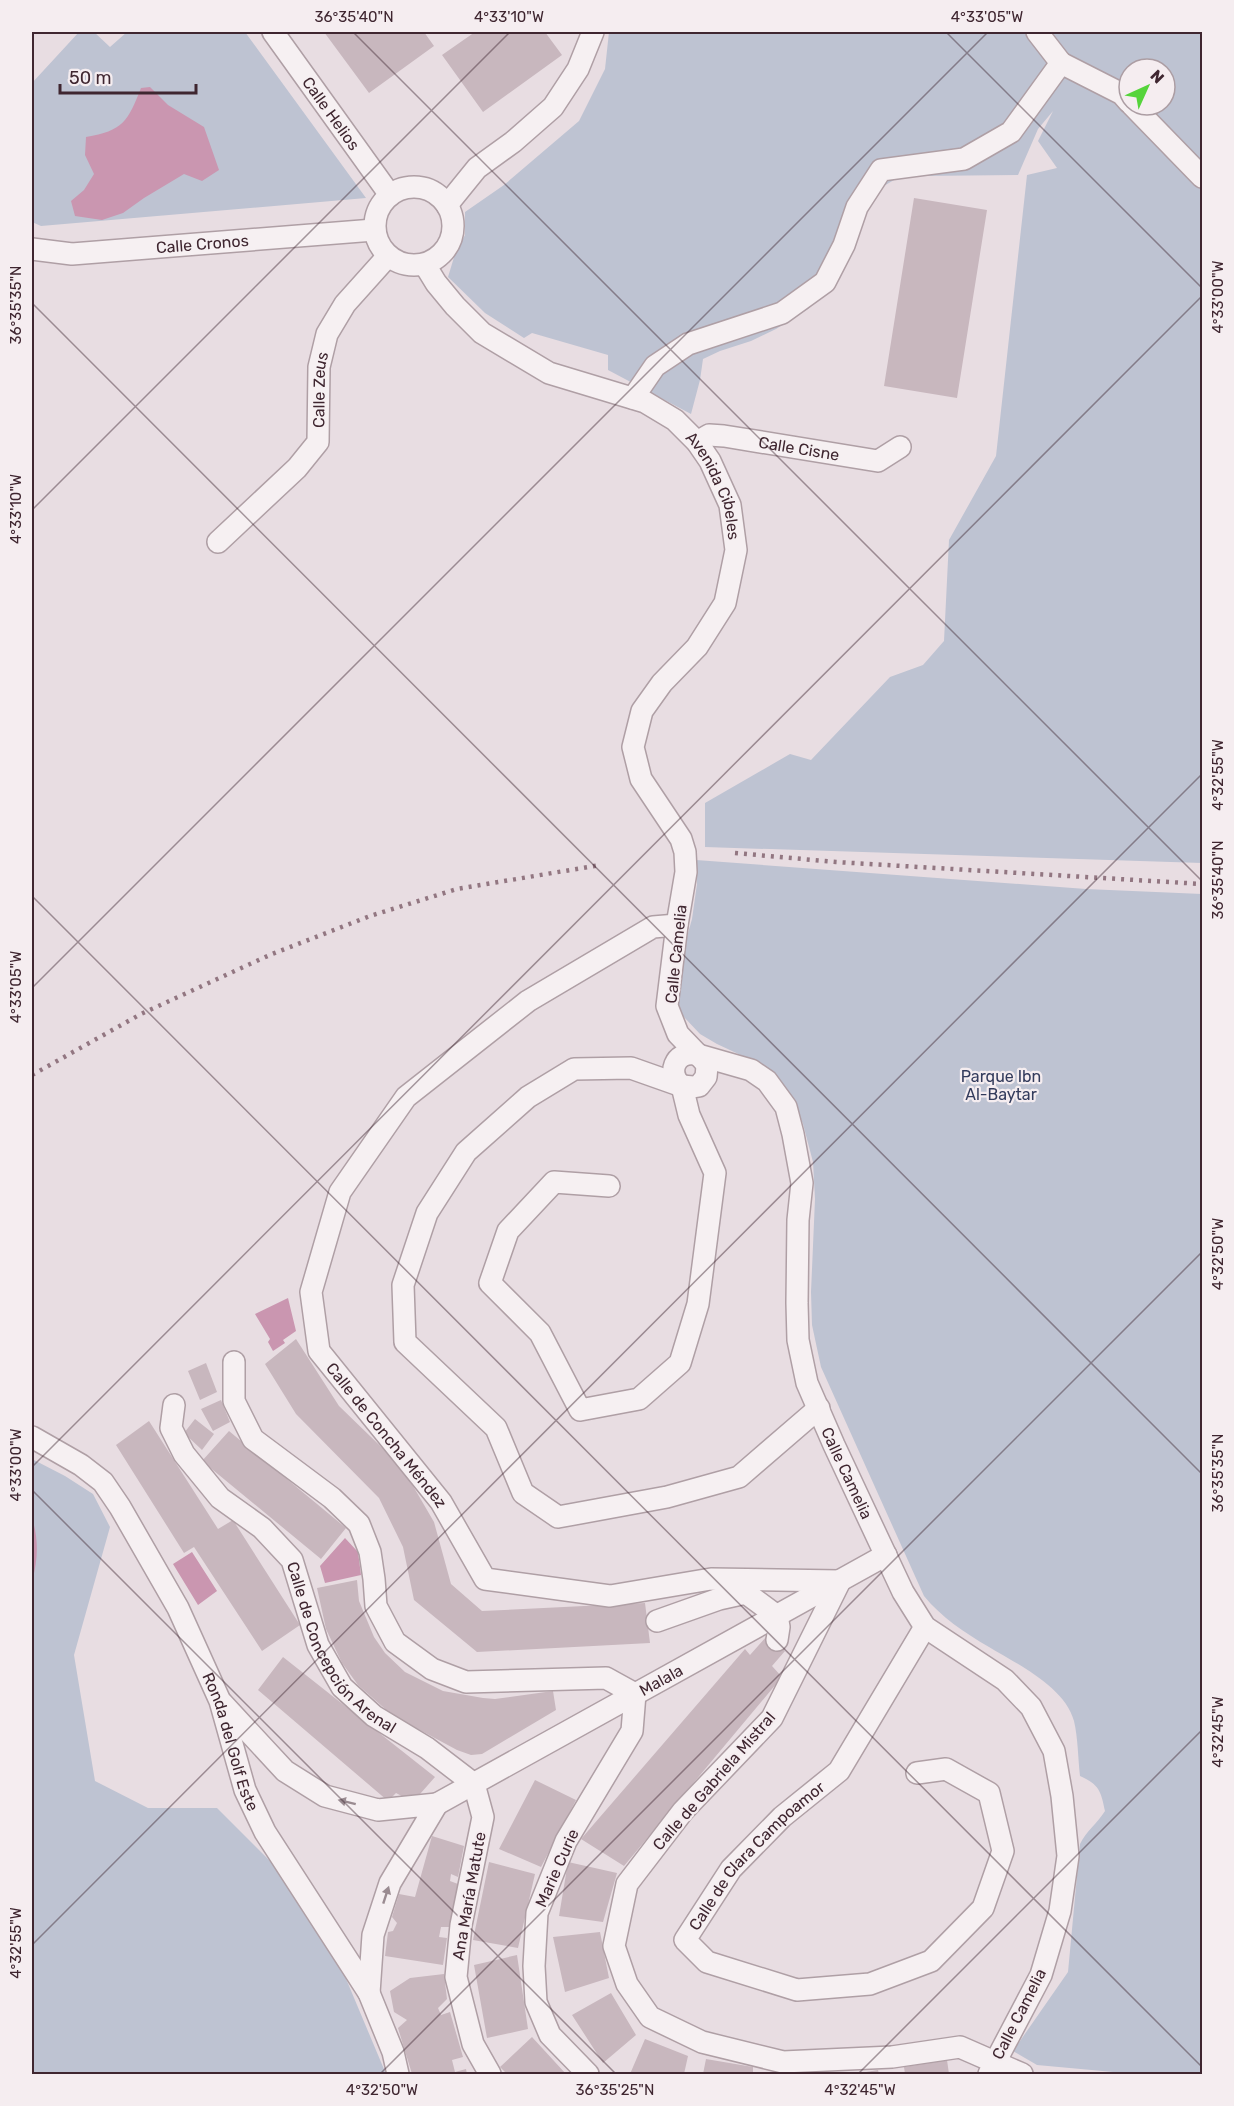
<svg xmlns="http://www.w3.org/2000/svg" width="1234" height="2106" viewBox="0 0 1234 2106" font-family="Rubik,sans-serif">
  <rect width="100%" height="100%" fill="#e8dde2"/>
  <path fill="#bec3d2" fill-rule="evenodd" d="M79 32H94L110 47 127 32H245L366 198 41 226 32 222V83Z
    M609 32H1202V863L705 847V803L790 754 811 760 890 677 923 665 944 641 949 540 996 456 1027 175 1057 168 1038 141 1053 111 1038 129 1018 175 918 176 894 180 877 190 862 217 855 245 842 272 808 309 776 329 751 341 720 351 703 359 700 380 691 414 608 370V355L532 333 524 338 485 313 448 277 455 254 465 235V212L504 185 579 121 605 69ZM1129 69H1165V105H1129Z
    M696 860 1086 889 1202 894V2074H1135L1037 2065 1013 2051 1068 1972 1080 1844C1086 1831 1097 1824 1105 1811 1101 1792 1100 1785 1080 1776 1078 1758 1078 1738 1074 1721 1065 1687 1017 1664 989 1647 965 1633 941 1617 924 1596L821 1367 812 1325 811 1292 815 1199 813 1162 803 1124 794 1101 762 1065 717 1044 700 1034 683 1016 677 1006 679 965 692 919 697 884Z
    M32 1459 65 1476 93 1494 110 1527 74 1655 95 1781 148 1808H217L308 1899 344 1974 386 2074H32Z"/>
  <path fill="#ca96b0" d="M150 87 168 105 204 127 219 170 202 181 184 174 144 198 123 213 102 220 75 216 71 201 84 190 94 174 85 155 86 137C123 131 128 121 141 88Z
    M288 1298 296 1331 283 1340 285 1343 273 1351 268 1342 270 1339 255 1314Z
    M32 1518C39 1540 38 1560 32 1581Z
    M345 1538 358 1552 361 1575 325 1583 320 1566Z
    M192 1552 217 1591 198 1605 173 1564Z"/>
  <path fill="#c8b7be" d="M324 32H424L434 46 369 93Z
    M475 32H545L562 55 483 112 442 55Z
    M914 198 987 210 957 398 884 386Z
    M296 1339 339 1406 402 1467 434 1522 451 1584 482 1611 645 1603 650 1643 477 1652 414 1600 403 1547 379 1498 296 1414 265 1364Z
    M206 1363 217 1392 200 1400 188 1371Z
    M221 1400 230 1422 213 1431 201 1409Z
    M195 1419 214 1434 202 1450 184 1433Z
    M149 1421 218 1529 233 1520 300 1625 262 1651 194 1547 184 1553 116 1445Z
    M229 1431 346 1528 321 1559 202 1461Z
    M357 1580 359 1601 374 1637 385 1653 405 1672 443 1691 483 1698 495 1699 553 1691 556 1710 482 1754 471 1755 457 1750 392 1715 358 1685 342 1663 326 1629 317 1588Z
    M766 1637 785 1651 772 1666 782 1677 624 1866 581 1839 745 1649 750 1655Z
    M283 1657 435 1777 413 1802 396 1793 388 1801 258 1690Z
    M535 1780 576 1800 541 1867 499 1849Z
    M432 1836 464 1846 458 1877 451 1874 450 1881 458 1884 449 1927H441L439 1937 447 1938 443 1965 385 1956 388 1932 393 1931 397 1923 392 1917 399 1894 415 1897Z
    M489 1862 535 1874 518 1948 473 1940Z
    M568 1862 617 1873 603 1922 559 1916Z
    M600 1932 609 1978 565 1992 553 1937Z
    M517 1955 528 2029 487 2038 474 1965Z
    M444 1974 447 1999 438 2008 441 2015 450 2012 463 2057 452 2060 455 2072 466 2069 467 2074H417V2072L412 2074 398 2028 407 2020 394 2012 390 1991 410 1978Z
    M611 1993 636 2035 603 2063 572 2015Z
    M532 2037 566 2074H507L500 2067Z
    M645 2039 688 2056 684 2074H630Z
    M706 2059 753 2067V2074H703Z
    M947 2060 949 2074H905L904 2067Z
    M774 2070 799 2073V2074H774Z
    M878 2070 879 2074H860V2073Z"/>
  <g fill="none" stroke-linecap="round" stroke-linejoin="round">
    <defs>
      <g id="minor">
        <path id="s1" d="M273 32 390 195"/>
        <path d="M1061 63 1122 94 1129 102"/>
        <path d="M1132 105 1202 177"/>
        <circle cx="414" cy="226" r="39"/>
        <path d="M447 205 477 168 513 142 553 107 578 69 593 32"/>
        <path id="s2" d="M32 249 72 254 374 230"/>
        <path id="s3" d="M425 265 436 283 455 306 482 333 549 373 645 402 675 420 697 442 710 461 730 505 736 550 725 603 697 647 662 683 642 711 633 747 641 779 681 839 685 852 686 872 677 925 667 1006 678 1034 704 1061 707 1066 706 1077 699 1086 693 1087 682 1086 631 1068 574 1069 528 1097 466 1152 427 1213 403 1285 405 1342 496 1428 523 1493 558 1517 667 1497 739 1477 819 1408"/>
        <path d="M633 398 655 366 688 344 782 313 825 282 844 245 857 207 881 170 964 159 1011 132 1061 63 1037 32"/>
        <path id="s4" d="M697 442 709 435 724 436 878 461 900 447"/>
        <path id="s5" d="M218 542 297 468 318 442 319 367 327 334 345 304 388 256"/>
        <path id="s6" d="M677 925 653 927 528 1001 406 1097 340 1192 311 1292 319 1351 441 1502 485 1579 610 1596 711 1579 840 1581 772 1718 683 1811 627 1884 614 1946 627 1984 650 2017 702 2042 783 2062 892 2057 960 2047 1022 2074"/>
        <path id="s7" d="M682 1086C666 1074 675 1051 695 1054L751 1070 767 1081 786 1107 793 1134 802 1183 798 1220 797 1303 798 1340 807 1383 834 1445 903 1592 925 1627 1005 1680 1031 1707 1054 1751 1062 1796 1068 1856 1060 1911 1041 1975 989 2074"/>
        <path d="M609 1186 554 1182 508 1231 490 1283 540 1333 580 1410 639 1399 680 1363 698 1304 715 1173 689 1115 682 1086"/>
        <path d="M234 1362V1401L253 1439 332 1498 359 1524 370 1552 374 1579 376 1606 395 1642 432 1669 466 1682 606 1678 635 1694 632 1731 566 1841 537 1913 534 1966 536 2002 550 2035 588 2074"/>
        <path id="s8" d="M174 1405 171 1428 184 1454 220 1498 262 1528 292 1560 318 1645 342 1687 374 1716 427 1748 474 1784 483 1817 461 1925 456 1977 473 2044 490 2074"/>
        <path id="s9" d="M32 1437 81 1465 103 1482 120 1507 178 1608 220 1701 245 1790 265 1832 369 1993 393 2052 398 2074"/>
        <path d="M657 1621 719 1599 746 1593 777 1616 779 1627 777 1640"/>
        <path d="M222 1703 285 1771 325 1796 378 1810 437 1804 390 1883 373 1935 369 1993"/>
        <path id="s10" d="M917 1773 946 1769 989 1793 1003 1851 983 1908 931 1961 870 1984 797 1990 707 1962 685 1940 731 1869 782 1817 839 1771 925 1627"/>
        <path id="s11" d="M437 1804 886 1555"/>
      </g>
    </defs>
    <use href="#minor" stroke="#af9fa5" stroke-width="24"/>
    <use href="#minor" stroke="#f6f0f2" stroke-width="21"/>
    <path stroke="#927681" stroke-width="4.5" stroke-dasharray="3 6" stroke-linecap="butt" d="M735 853 836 862 1202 884
      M32 1075 141 1014 272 954 370 916 457 889 600 865"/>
  </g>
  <defs><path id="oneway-solid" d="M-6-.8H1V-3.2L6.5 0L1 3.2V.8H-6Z" transform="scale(1.5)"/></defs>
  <g fill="#9a8b91">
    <use href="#oneway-solid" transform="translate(347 1802) rotate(-166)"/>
    <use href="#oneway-solid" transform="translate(386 1895) rotate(-72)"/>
  </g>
  <path fill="none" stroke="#3f2630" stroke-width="1.5" stroke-opacity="0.45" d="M353 32 1202 881M946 32 1202 288M32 303 1202 1474M32 510 510 32M32 896 1202 2067M32 988 988 32M32 1467 1202 296M32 1490 616 2074M32 1945 1202 774M380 2074 1202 1252M858 2074 1202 1730"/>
  <g text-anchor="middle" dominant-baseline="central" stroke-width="4.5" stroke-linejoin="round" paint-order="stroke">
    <g font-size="16" fill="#3f2630" stroke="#f5edf0">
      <text stroke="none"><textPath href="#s1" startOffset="100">Calle Helios</textPath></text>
      <text stroke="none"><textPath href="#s2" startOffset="171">Calle Cronos</textPath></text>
      <text stroke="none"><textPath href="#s5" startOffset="194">Calle Zeus</textPath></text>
      <text stroke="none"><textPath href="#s4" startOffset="105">Calle Cisne</textPath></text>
      <text stroke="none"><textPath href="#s3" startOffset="381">Avenida Cibeles</textPath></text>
      <text transform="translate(676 954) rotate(-84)">Calle Camelia</text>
      <text stroke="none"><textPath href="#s6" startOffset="712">Calle de Concha Méndez</textPath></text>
      <text stroke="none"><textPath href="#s7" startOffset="536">Calle Camelia</textPath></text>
      <text stroke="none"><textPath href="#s8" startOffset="308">Calle de Concepción Arenal</textPath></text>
      <text stroke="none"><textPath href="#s11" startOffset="256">Malala</textPath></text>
      <text stroke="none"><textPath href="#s9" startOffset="375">Ronda del Golf Este</textPath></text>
      <text transform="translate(714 1781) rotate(-49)">Calle de Gabriela Mistral</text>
      <text stroke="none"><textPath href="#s10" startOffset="648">Calle de Clara Campoamor</textPath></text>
      <text transform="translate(557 1868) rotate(-66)">Marie Curie</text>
      <text transform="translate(469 1896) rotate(-80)">Ana María Matute</text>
      <text transform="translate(1019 2014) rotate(-63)">Calle Camelia</text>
    </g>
    <g font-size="16" fill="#333b5c" stroke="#f5edf0">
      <text x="1001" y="1076">Parque Ibn<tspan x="1001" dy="18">Al-Baytar</tspan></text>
    </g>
  </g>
  <rect width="1234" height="2106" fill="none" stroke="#f5edf0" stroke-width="66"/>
  <g transform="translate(1147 87) rotate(45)"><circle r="28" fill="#f5edf0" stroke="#ac9da3" stroke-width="1.5"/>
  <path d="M0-4.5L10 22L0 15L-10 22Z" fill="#55d43b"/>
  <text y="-9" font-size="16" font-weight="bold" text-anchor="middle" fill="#3f2630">N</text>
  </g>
  <path d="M60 84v9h136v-9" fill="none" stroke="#3f2630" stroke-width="3"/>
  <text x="69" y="84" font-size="18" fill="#3f2630" stroke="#f5edf0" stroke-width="4.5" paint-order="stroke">50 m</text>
  <rect x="33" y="33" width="1168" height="2040" fill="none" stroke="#3f2630" stroke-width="2"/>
  <g font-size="15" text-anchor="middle" fill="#3f2630">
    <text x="354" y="22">36°35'40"N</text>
    <text x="509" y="22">4°33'10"W</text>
    <text x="987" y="22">4°33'05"W</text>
    <text transform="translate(1218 297) rotate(-90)" y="5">4°33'00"W</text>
    <text transform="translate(16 305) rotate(-90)" y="5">36°35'35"N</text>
    <text transform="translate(16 509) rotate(-90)" y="5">4°33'10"W</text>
    <text transform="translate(1218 775) rotate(-90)" y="5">4°32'55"W</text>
    <text transform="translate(1218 880) rotate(-90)" y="5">36°35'40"N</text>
    <text transform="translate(16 987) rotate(-90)" y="5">4°33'05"W</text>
    <text transform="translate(1218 1254) rotate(-90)" y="5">4°32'50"W</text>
    <text transform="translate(16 1465) rotate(-90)" y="5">4°33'00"W</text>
    <text transform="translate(1218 1473) rotate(-90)" y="5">36°35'35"N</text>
    <text transform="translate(1218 1732) rotate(-90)" y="5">4°32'45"W</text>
    <text transform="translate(16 1943) rotate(-90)" y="5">4°32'55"W</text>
    <text x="382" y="2095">4°32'50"W</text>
    <text x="615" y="2095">36°35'25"N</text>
    <text x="860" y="2095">4°32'45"W</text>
  </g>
</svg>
